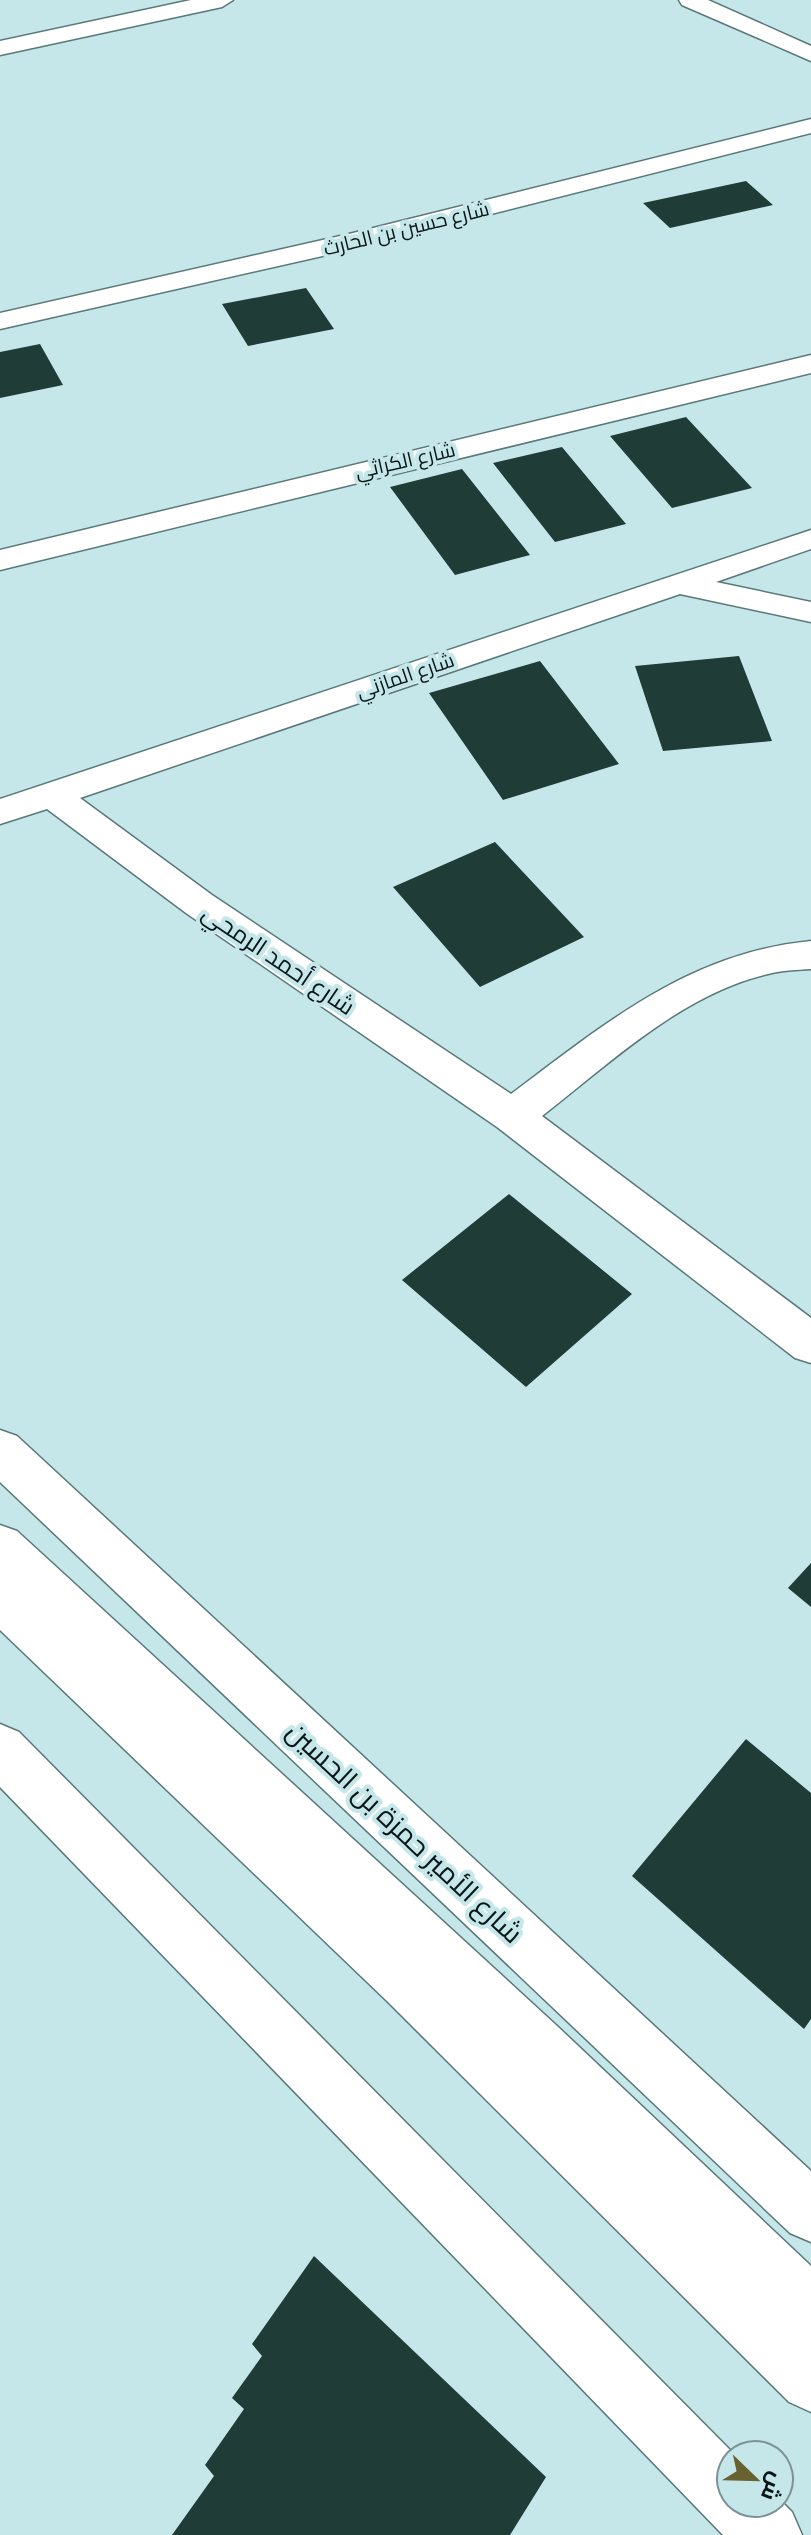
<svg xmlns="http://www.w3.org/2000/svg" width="811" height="2535" viewBox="0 0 811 2535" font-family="'Archivo Narrow',Cairo,sans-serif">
  <rect width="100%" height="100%" fill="#c6e7ea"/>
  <path fill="#203c37" d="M746 181 773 205 670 228 643 203Z
    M306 288 334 329 248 346 222 304Z
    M40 344 63 385 0 398V352Z
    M686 417 752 488 672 508 610 436Z
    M562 447 626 524 555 542 493 463Z
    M462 469 530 555 455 575 390 487Z
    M739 656 772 741 663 751 635 666Z
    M540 661 619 764 503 800 429 693Z
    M495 842 584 937 480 987 393 887Z
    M509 1194 632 1294 526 1387 402 1280Z
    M811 1563V1607L788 1588Z
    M746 1739 811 1793V2019L804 2029 632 1876Z
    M314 2256 546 2477 510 2535H172L214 2476 205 2465 244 2409 232 2398 262 2356 252 2344Z"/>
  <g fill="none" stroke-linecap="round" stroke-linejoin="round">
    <defs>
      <path id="minor" d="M191 0H233L222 7 0 55V41Z
        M679 0H708L811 46V61L682 5Z
        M811 119V133L349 250 0 329V313L349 234Z
        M811 355V373L0 570V550Z
        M811 530V549L716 582 811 602V622L680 594 80 798 212 895 511 1094C606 1023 689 953 811 941V969C797 970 782 970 768 974 682 994 610 1063 542 1116L811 1318V1363L795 1358 497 1127 186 913 47 809 0 824V799Z
        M0 1525 17 1531 556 2025 811 2266V2412L789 2402 387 2001 0 1630Z"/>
      <path id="major" d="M0 1430 17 1436 811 2171V2242L790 2233 0 1482Z
        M0 1724 19 1732 735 2455H731V2503H779V2499L792 2512 802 2535H723L0 1787Z"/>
    </defs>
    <use href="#minor" stroke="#59787a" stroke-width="3"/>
    <use href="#major" stroke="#59787a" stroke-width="3"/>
    <use href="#minor" fill="#fff" fill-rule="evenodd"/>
    <use href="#major" fill="#fff" fill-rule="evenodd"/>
  </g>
  <g text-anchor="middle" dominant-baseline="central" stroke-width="8" stroke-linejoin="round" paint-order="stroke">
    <g font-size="20" fill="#0a1617" stroke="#c6e7ea">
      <text transform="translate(406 228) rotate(-14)">شارع حسين بن الحارث</text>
      <text transform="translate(405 460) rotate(-13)">شارع الكراثي</text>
      <text transform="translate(405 675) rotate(-19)">شارع المازني</text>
    </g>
    <g font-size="24" fill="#0a1617" stroke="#c6e7ea">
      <text transform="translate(279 959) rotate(34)">شارع أحمد الرمحي</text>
    </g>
    <g font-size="28" fill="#0a1617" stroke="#c6e7ea">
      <text transform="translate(405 1832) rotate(43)">شارع الأمير حمزة بن الحسين</text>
    </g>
  </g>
  <g transform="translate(755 2479) rotate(113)"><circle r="38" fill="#c6e7ea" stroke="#7b9396" stroke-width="2"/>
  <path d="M0-6L14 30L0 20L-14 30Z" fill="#67622f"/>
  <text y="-12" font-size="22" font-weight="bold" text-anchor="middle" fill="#0a1617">ش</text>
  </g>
</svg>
